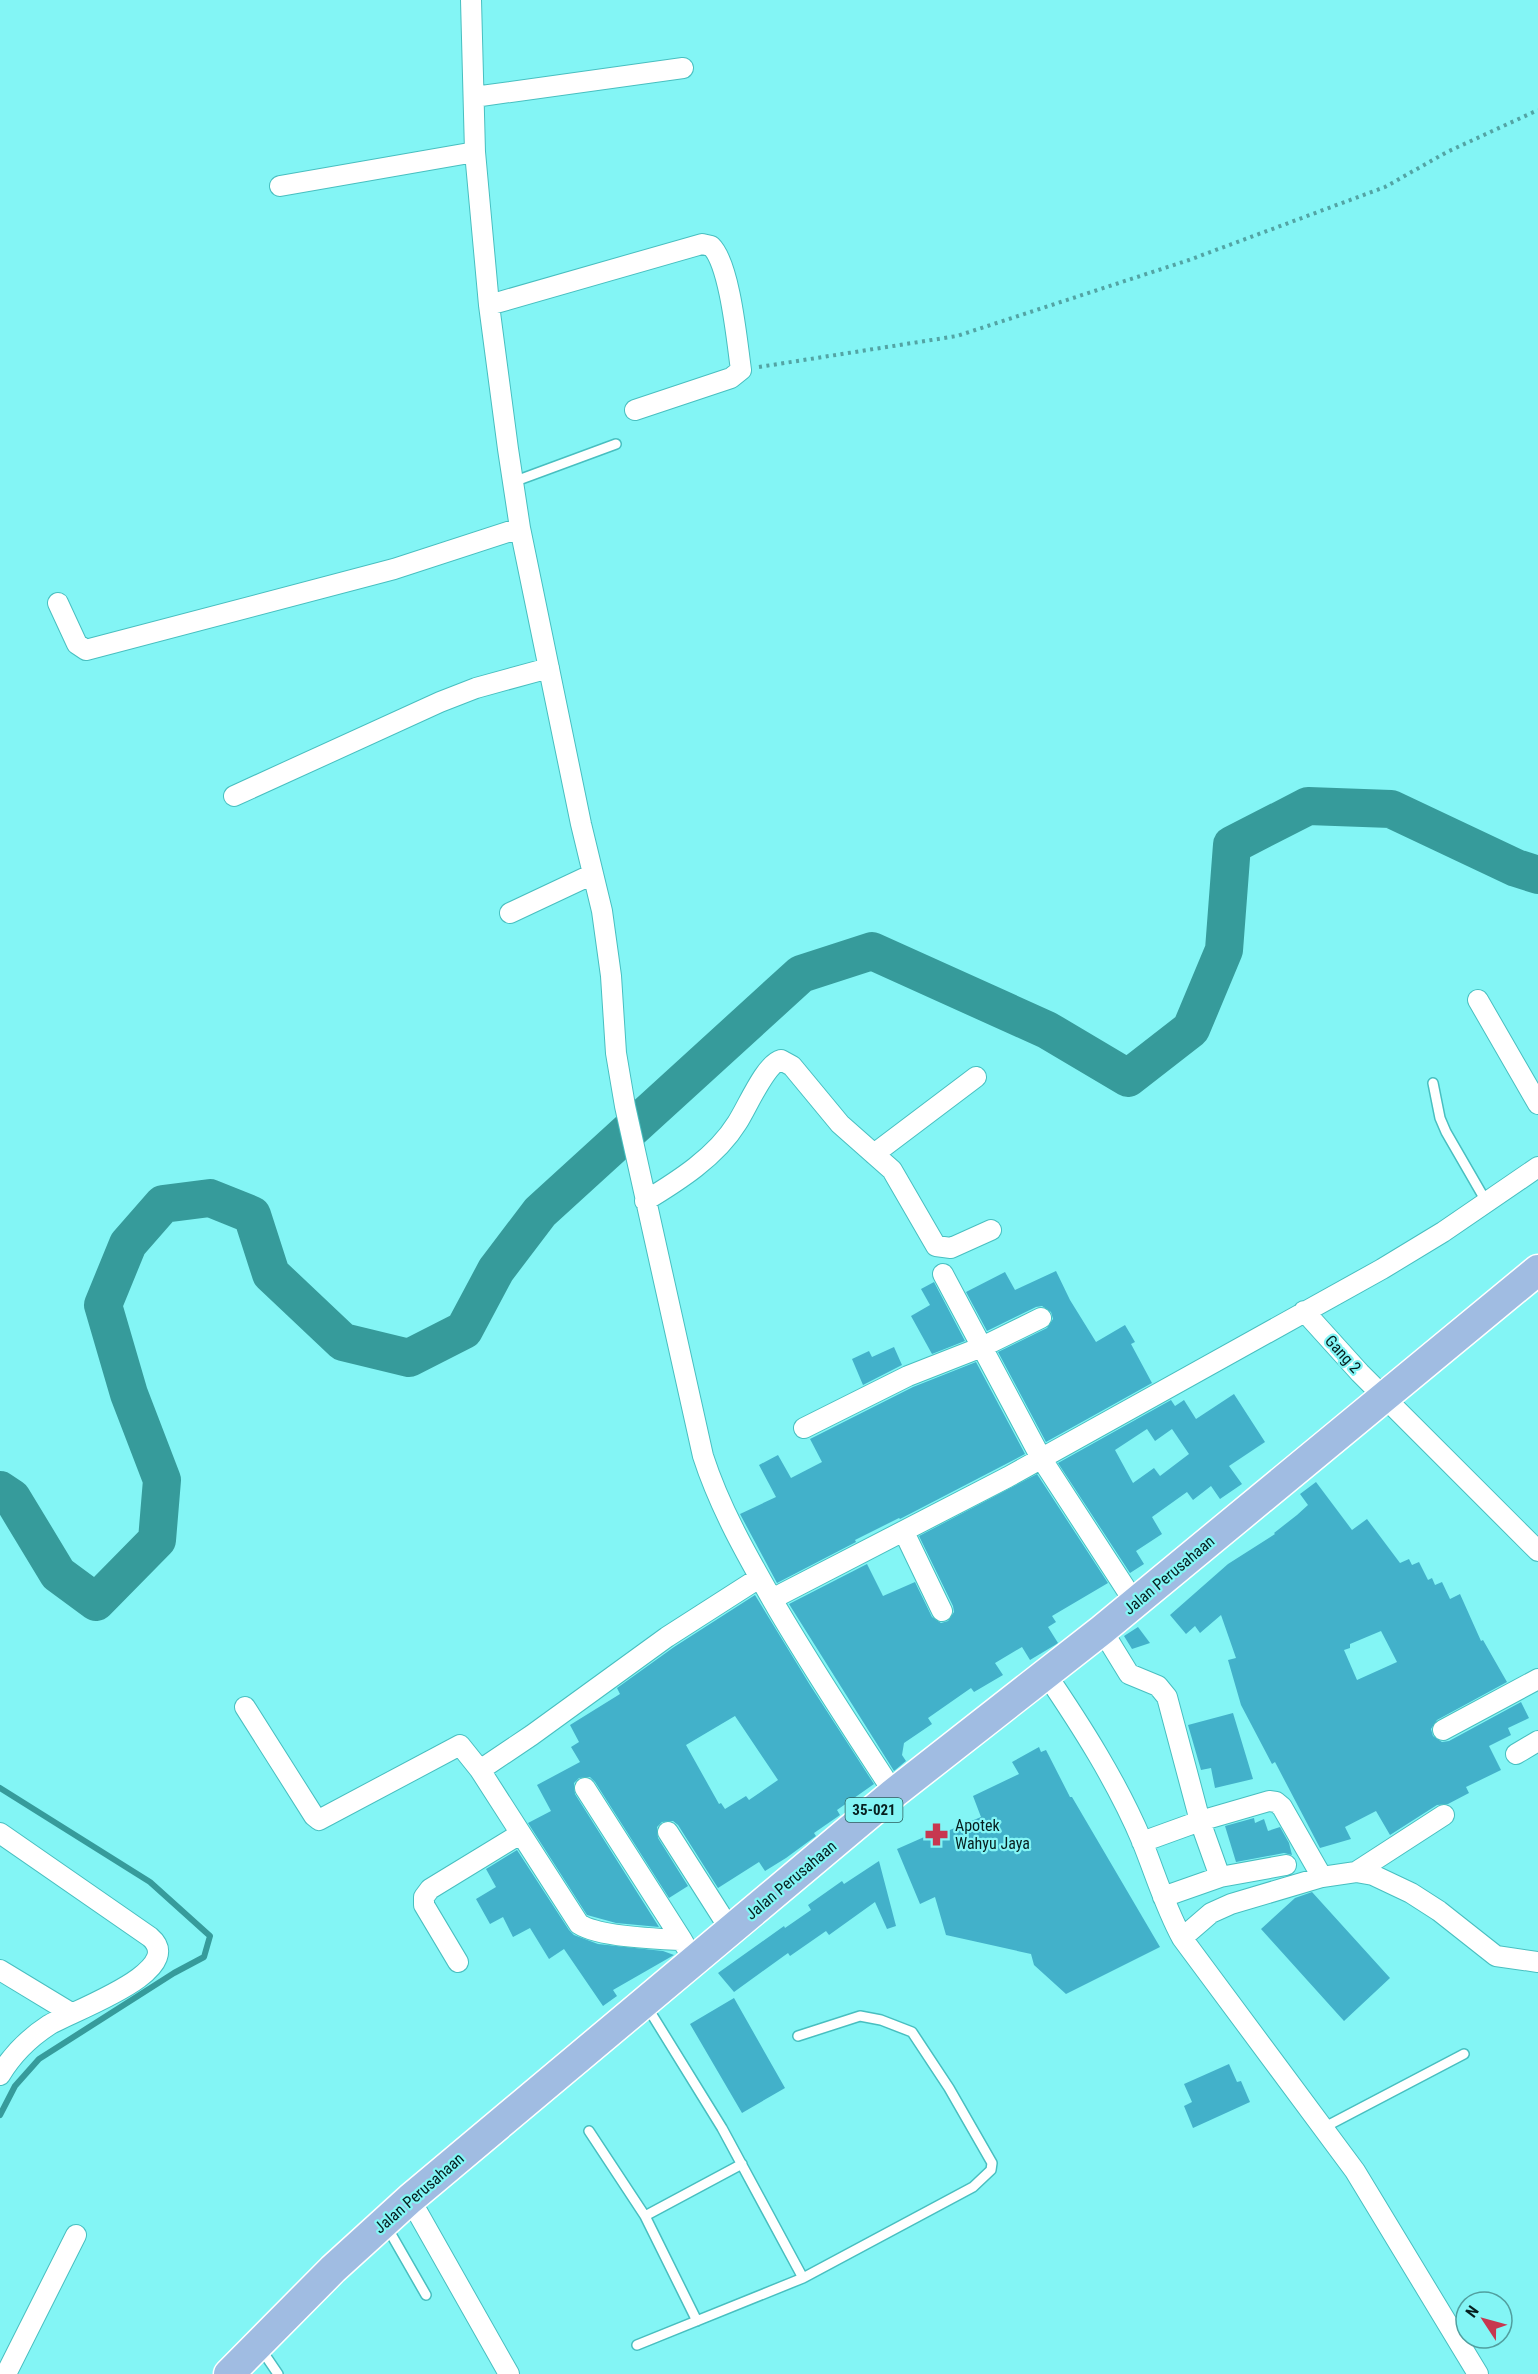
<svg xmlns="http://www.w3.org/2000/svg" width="1538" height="2374" viewBox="0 0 1538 2374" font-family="'Roboto Condensed',sans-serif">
  <rect width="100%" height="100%" fill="#83f5f5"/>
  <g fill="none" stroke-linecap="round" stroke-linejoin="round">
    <path stroke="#369b9b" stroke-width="6" d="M0 1788 150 1882 210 1936 204 1957 174 1973 39 2059 15 2086 0 2115"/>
    <path stroke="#369b9b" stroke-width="38" d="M0 1490 12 1498 58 1574 96 1602 157 1540 162 1480 129 1394 103 1305 128 1244 163 1204 210 1198 252 1215 271 1274 343 1342 409 1358 464 1330 496 1270 540 1212 801 974 872 951 1047 1030 1128 1078 1191 1029 1224 950 1232 845 1308 806 1391 809 1516 868 1538 875"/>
  </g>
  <path fill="#42b1ca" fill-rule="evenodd" d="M1056 1271 1070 1300 1096 1342 1125 1325 1135 1342 1131 1344 1152 1383 1046 1442 998 1352 1047 1328 1053 1319 1051 1312 1042 1306 1036 1307 987 1331 966 1292 1005 1272 1015 1290Z
    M934 1282 965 1341 932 1354 911 1316 930 1305 921 1289Z
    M894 1347 902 1365 863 1385 852 1359 869 1351 872 1357Z
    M976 1362 1025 1454 900 1519 899 1518 855 1540 856 1542 777 1583 740 1514 776 1497 759 1465 778 1455 791 1478 822 1462 810 1439 913 1387Z
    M1234 1394 1265 1442 1229 1466 1242 1484 1220 1499 1211 1486 1193 1500 1187 1492 1152 1517 1162 1534 1136 1551 1144 1564 1130 1573 1058 1463 1171 1400 1175 1406 1184 1400 1196 1419ZM1147 1429 1155 1441 1172 1429 1189 1454 1160 1476 1154 1468 1133 1483 1115 1450Z
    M1037 1474 1108 1583 1052 1616 1056 1622 1048 1627 1058 1643 1055 1645 1030 1660 1022 1647 995 1663 1003 1675 974 1692 971 1688 928 1718 932 1724 904 1743 902 1755 906 1761 894 1771 789 1604 867 1564 883 1596 915 1582 932 1617 941 1623 948 1621 954 1612 953 1606 919 1536Z
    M1316 1482 1352 1530 1367 1519 1400 1563 1409 1559 1412 1565 1419 1562 1428 1580 1432 1578 1435 1585 1442 1582 1450 1599 1460 1594 1481 1641 1483 1640 1507 1682 1437 1720 1431 1729 1433 1736 1442 1742 1449 1741 1521 1702 1529 1718 1508 1728 1511 1735 1489 1746 1501 1770 1466 1787 1469 1793 1448 1804 1437 1805 1390 1835 1376 1811 1345 1827 1351 1839 1320 1848 1275 1762 1272 1764 1241 1705 1228 1660 1236 1658 1221 1615 1200 1633 1195 1626 1186 1634 1170 1615 1228 1564 1275 1534 1274 1533 1297 1515 1308 1505 1300 1494ZM1381 1631 1397 1662 1357 1680 1344 1650 1350 1648V1644Z
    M755 1595 810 1685 874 1784 837 1810 840 1815 814 1833 816 1836 786 1858 765 1871 759 1862 718 1888 678 1825 673 1821 662 1822 657 1827 658 1838 688 1886 669 1898 595 1782 590 1777 579 1778 574 1783 575 1794 659 1927 616 1923 587 1915 528 1823 551 1811 537 1785 580 1762 571 1747 579 1742 570 1725 620 1694 617 1688 674 1647ZM735 1716 778 1780 749 1800 746 1796 725 1809 721 1803 719 1804 686 1745Z
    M1138 1627 1150 1643 1132 1649 1124 1636Z
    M1233 1713 1253 1779 1215 1788 1211 1768 1201 1770 1188 1725Z
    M1039 1747 1041 1752 1046 1750 1070 1797H1072L1160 1947 1066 1994 1034 1965 1031 1954 946 1935 935 1897 920 1904 897 1849 931 1834 933 1837 981 1817 973 1796 1019 1774 1012 1762Z
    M1254 1818 1255 1823 1264 1819 1268 1831 1280 1827 1289 1843 1292 1855 1284 1853 1236 1862 1225 1826Z
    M517 1850 569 1930 574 1935 598 1944 663 1951 674 1955 613 1990 617 1996 603 2006 564 1949 549 1959 530 1928 513 1937 503 1917 490 1924 476 1899 496 1887 486 1869Z
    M879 1861 896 1926 887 1929 875 1902 829 1935 826 1931 790 1956 788 1953 734 1992 718 1973 784 1926 785 1928 811 1910 808 1905 842 1881 844 1884Z
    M1312 1892 1390 1978 1344 2021 1261 1929 1295 1898Z
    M734 1998 785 2088 742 2113 690 2024Z
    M1229 2064 1237 2082 1241 2081 1250 2102 1193 2128 1184 2106 1192 2102 1184 2084Z"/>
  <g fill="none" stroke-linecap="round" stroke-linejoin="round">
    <defs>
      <path id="lane" d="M513 482 616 444
        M1433 1083 1440 1118 1446 1132 1487 1203
        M646 2005 722 2128 803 2278
        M1323 2128 1464 2054
        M589 2131 645 2216 697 2321
        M645 2216 742 2164
        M387 2227 426 2295
        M637 2345 803 2278 973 2187 991 2170 992 2163 949 2088 912 2032 881 2020 860 2016 798 2036
        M261 2349 278 2374"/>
      <path id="street" d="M471 0 475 152 489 305 508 449 520 528 581 824 602 911 611 976 616 1053 625 1106 703 1456C720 1509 749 1559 777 1608 814 1671 854 1732 894 1793
        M474 97 683 68
        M280 186 475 152
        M489 305 702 244 711 246C730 264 737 342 741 370L731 378 635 410
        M58 603 77 644 86 650 394 569 520 528
        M234 796 440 702 476 688 549 668
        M510 913 593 874
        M1478 1000 1538 1104
        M874 1154 976 1077
        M645 1201C678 1181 716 1157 737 1123 747 1108 765 1064 781 1060L792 1066 840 1124 892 1170 936 1246 951 1248 991 1230
        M943 1274 1041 1458 1135 1603
        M1304 1311 1360 1373 1538 1551
        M804 1428 908 1376 982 1347 1041 1318
        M904 1532 942 1611
        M772 1599 1008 1477 1382 1269 1443 1232 1538 1167
        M1102 1630 1129 1674 1158 1686 1167 1697 1200 1821 1269 1801 1276 1802 1282 1807 1322 1877
        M1046 1674C1082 1727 1117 1782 1142 1841 1155 1873 1165 1907 1182 1938L1355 2171 1478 2374
        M245 1707 314 1816 319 1820 460 1745 480 1770 579 1924C599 1937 657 1939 682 1940L694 1961
        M1443 1730 1538 1679
        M1516 1754 1538 1741
        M480 1770 532 1735 667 1637 759 1578
        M585 1788 682 1940
        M668 1832 731 1931
        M0 1833 150 1937C190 1971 69 2012 49 2025 29 2038 12 2055 0 2075
        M1142 1842 1200 1821 1220 1877 1286 1865
        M1356 1872 1444 1815
        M1163 1897 1220 1877
        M1182 1938 1211 1913 1231 1904 1322 1877 1356 1872 1373 1875 1411 1893 1439 1911 1496 1956 1538 1962
        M458 1962 424 1905V1897L430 1889 520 1834
        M0 1970 71 2013
        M410 2199 509 2374
        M6 2374 76 2235"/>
      <path id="primary" d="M229 2374 333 2269 410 2199 894 1793 1102 1630 1538 1270"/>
    </defs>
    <use href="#lane" stroke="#48bfc0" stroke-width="12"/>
    <use href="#street" stroke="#48bfc0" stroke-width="22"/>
    <use href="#primary" stroke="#fff" stroke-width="33"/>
    <path stroke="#53a4a4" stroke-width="4" stroke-dasharray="3 4.5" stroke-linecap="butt" d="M759 367 957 336 1189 260 1385 187 1447 152 1538 110"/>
    <use href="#lane" stroke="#fff" stroke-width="9"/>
    <use href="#street" stroke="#fff" stroke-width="20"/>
    <use href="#primary" stroke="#a0bce2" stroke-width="30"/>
  </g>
  <defs>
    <symbol id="pharmacy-bare" viewBox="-9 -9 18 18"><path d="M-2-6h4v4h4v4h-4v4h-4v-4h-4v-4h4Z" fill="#c73750" stroke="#83f5f5" stroke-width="2.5" paint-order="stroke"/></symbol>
  </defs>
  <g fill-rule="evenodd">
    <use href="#pharmacy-bare" x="920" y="1818" width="33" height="33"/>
  </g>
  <g text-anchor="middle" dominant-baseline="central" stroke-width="4.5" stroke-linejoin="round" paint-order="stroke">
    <rect fill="#83f5f5" stroke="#2c5f5f" stroke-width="1.5" x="845.5" y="1798" width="57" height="24" rx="4.5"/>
    <g font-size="15" font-weight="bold" fill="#061f1f">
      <text x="874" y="1810">35-021</text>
    </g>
    <g font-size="16" fill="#061f1f" stroke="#83f5f5">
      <text transform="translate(1343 1354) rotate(48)">Gang 2</text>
      <text transform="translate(1169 1575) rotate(-40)">Jalan Perusahaan</text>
      <text transform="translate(791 1880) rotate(-40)">Jalan Perusahaan</text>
      <text transform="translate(419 2193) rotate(-41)">Jalan Perusahaan</text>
    </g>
    <g font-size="16" fill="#061f1f" stroke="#83f5f5" text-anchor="start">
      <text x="955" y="1825">Apotek<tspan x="955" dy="18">Wahyu Jaya</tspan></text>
    </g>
  </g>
  <g transform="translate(1484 2320) rotate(306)"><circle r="28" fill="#83f5f5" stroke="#519f9f" stroke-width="1.5"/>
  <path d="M0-4.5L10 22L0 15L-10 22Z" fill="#c73750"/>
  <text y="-9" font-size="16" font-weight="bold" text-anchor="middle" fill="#061f1f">N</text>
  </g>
</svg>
